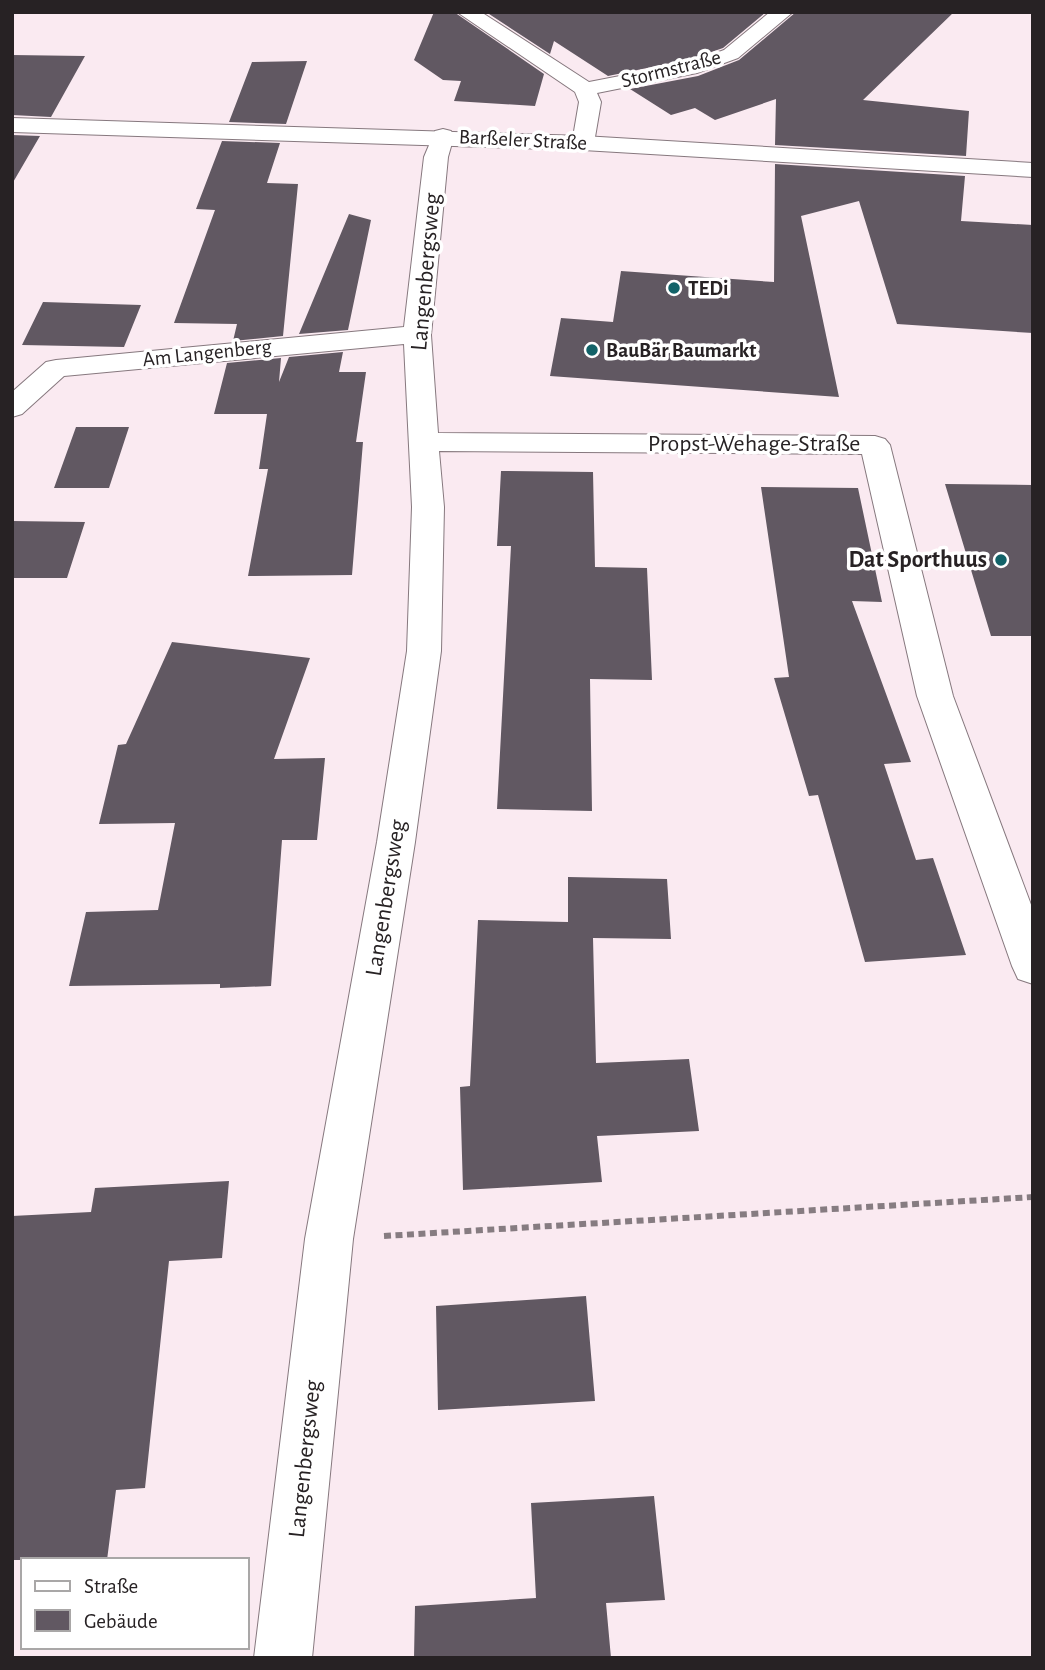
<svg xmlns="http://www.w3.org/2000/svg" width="1045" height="1670" viewBox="0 0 1045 1670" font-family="'Alegreya Sans',sans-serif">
  <rect width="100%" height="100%" fill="#faeaf1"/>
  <path fill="#615862" d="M434 12H454L544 74 535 106 454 101 461 81 443 80 414 60Z
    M486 12H766L723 48 691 59 608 76 554 41 550 54Z
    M796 12H954L863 100 969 111 966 156 775 145 776 99 715 120 695 108 671 115 630 89 698 76 739 60Z
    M12 55 85 56 51 117 12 115Z
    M307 61 286 124 229 122 252 62Z
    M12 135 40 136 12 184Z
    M222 141 280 143 267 183 298 184 283 336 233 341 237 324 174 323 215 210 196 209Z
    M775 164 965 176 961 221 1033 225V333L897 324 859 201 801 216 839 397 550 376 561 318 613 322 621 271 774 282Z
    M349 214 371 220 348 330 299 334Z
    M43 302 141 305 124 347 22 345Z
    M343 352 339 372H366L356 442H363L352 575 248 576 268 469H259L267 414H214L227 363 281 358 279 382 289 357Z
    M76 427H129L109 488H54Z
    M501 471 593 472 595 567 647 568 652 680 590 679 592 811 497 809 511 546H497Z
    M945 484 1033 485V636H991Z
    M761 487 858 488 882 602 852 601 911 762 884 764 916 860 933 858 966 955 865 962 818 795 809 796 774 678 789 677Z
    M12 521 85 522 67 578H12Z
    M172 642 310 658 274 759 325 758 317 840H282L271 986 220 988V984L69 986 86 912 158 910 175 823 99 824 118 745 126 744Z
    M568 877 667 879 671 939 593 938 596 1063 689 1059 699 1131 597 1136 602 1182 463 1190 460 1087 470 1086 478 920 568 922Z
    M229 1181 222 1258 169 1261 145 1488 116 1490 107 1560H12V1216L91 1212 95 1188Z
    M586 1296 595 1401 438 1410 436 1306Z
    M654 1496 665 1600 606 1603 611 1658H414L415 1606 536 1598 531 1503Z"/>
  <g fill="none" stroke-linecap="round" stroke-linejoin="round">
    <defs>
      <path id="minor" d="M457 12H481L589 82 692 62 724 50 770 12H793L738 58 697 73 597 93 601 102 594 143 591 148H575L572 143 579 102 575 92Z
        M443 129 451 131 454 136 448 157 431 335 438 433 875 436 885 439 890 445 953 696 1033 910V984L1018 979 1012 966 917 696 862 454 439 451 444 507 441 651 415 842 353 1239 312 1658H254L305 1239 377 842 407 651 412 507 404 344 64 376 22 414 12 417V392L46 362 56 360 404 327 424 157 435 131Z"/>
      <path id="tertiary" d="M12 118 583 136 1033 163V177L583 150 12 132Z"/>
    </defs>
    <use href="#minor" stroke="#86787e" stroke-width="2"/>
    <use href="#tertiary" stroke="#86787e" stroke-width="2"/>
    <path stroke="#867c81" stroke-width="6" stroke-dasharray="7 4.5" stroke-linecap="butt" d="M384 1236 1033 1197"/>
    <use href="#minor" fill="#fff" fill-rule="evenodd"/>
    <use href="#tertiary" fill="#fff" fill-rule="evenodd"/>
  </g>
  <g fill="#126268" stroke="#fff" stroke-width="2.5">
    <circle cx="674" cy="288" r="7"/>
    <circle cx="592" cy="350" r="7"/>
    <circle cx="1001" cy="560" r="7"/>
  </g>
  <g text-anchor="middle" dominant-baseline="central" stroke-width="7" stroke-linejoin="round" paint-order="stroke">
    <g font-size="21" fill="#272224" stroke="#fff">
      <text transform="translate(671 69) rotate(-14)">Stormstraße</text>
      <text transform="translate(523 140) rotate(3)">Barßeler Straße</text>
      <text transform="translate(207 353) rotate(-6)">Am Langenberg</text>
    </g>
    <g font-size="21" font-weight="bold" fill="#272224" stroke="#fff" text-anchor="start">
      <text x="688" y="288">TEDi</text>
      <text x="606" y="350">BauBär Baumarkt</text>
    </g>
    <g font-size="24" fill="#272224" stroke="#fff">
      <text transform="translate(426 272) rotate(-85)">Langenbergsweg</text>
      <text x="754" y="444">Propst-Wehage-Straße</text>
      <text transform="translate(386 898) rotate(-81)">Langenbergsweg</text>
      <text transform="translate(305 1459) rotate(-84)">Langenbergsweg</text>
    </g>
    <g font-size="24" font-weight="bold" fill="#272224" stroke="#fff" text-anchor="end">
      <text x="987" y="560">Dat Sporthuus</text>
    </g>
  </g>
  <rect width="1045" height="1670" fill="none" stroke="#272224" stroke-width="28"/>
  <rect x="21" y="1558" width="228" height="91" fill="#ffffff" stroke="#a9a7a7" stroke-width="2"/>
  <rect x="35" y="1581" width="35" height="10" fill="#ffffff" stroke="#a9a7a7" stroke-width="2"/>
  <text x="84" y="1593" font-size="21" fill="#272224">Straße</text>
  <rect x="35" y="1610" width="35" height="21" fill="#615862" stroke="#a9a7a7" stroke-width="2"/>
  <text x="84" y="1628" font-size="21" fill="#272224">Gebäude</text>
</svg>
